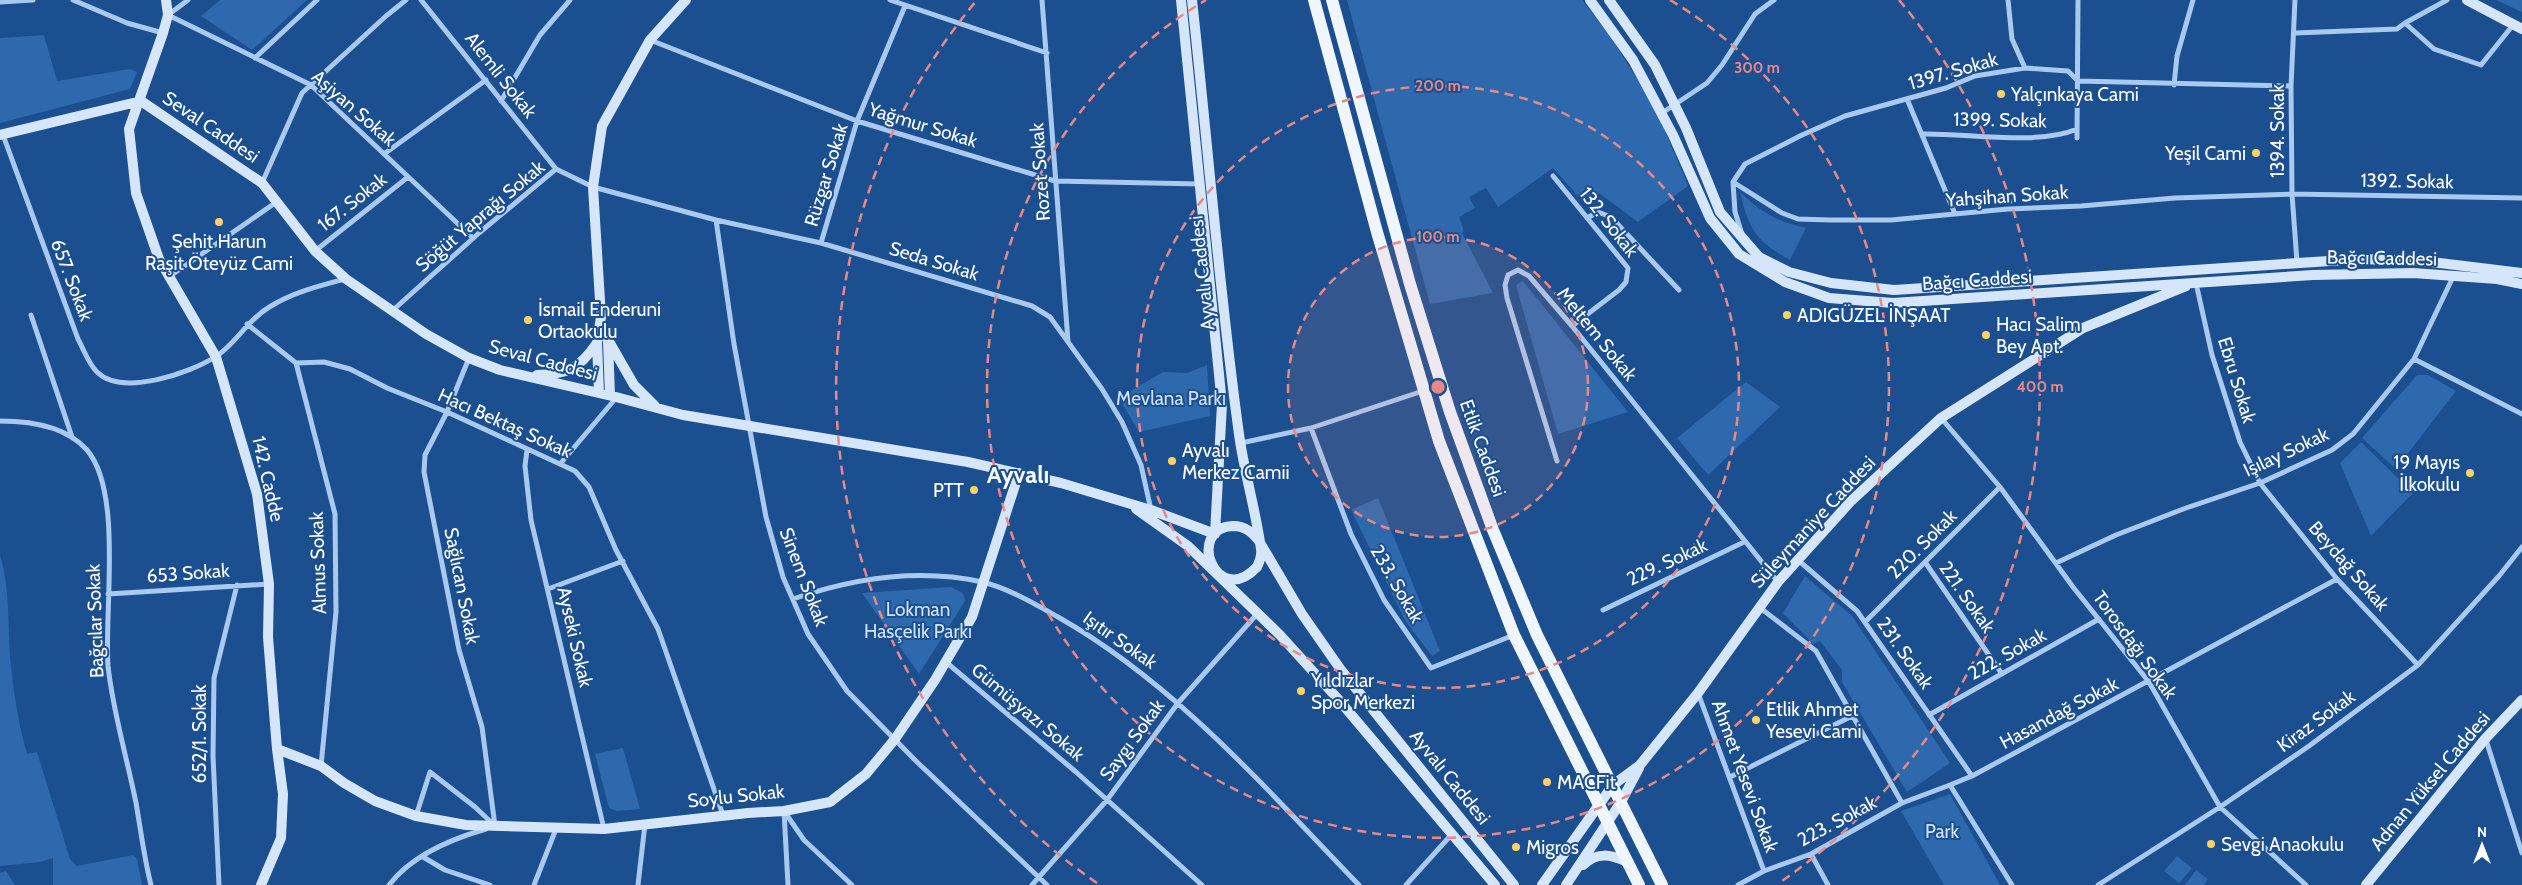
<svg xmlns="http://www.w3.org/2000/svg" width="2522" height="885" viewBox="0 0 2522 885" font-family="Cabin,sans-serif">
  <rect width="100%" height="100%" fill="#1b4f8f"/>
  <path fill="#2e69ad" d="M220 0H307L252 50 201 16Z
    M1347 0H1582L1609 35 1655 107 1688 186 1638 222 1599 193 1585 204 1553 168 1498 207 1486 188 1469 197 1475 208 1459 217 1464 231 1462 233 1493 293 1430 304Z
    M2496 0H2522V12Z
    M44 35 57 81 130 69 137 72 130 89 0 123V38Z
    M1740 192C1762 213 1776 221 1806 228L1790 260C1757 242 1748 229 1740 192Z
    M1523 281 1628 412 1558 434 1516 285Z
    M1207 365 1210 416 1139 432 1119 398 1163 372 1187 373Z
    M2417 375H2428L2456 391 2396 469 2362 438Z
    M1746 382 1780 407 1708 475 1677 438Z
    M2361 442 2413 493 2371 536 2340 463Z
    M1378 498 1440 651 1432 656 1406 622 1351 510Z
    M0 555C11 593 7 628 11 666 14 695 19 726 27 754L37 752 70 859 77 866 133 855 137 859 142 885H53V858L40 862 0 866Z
    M1805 576 1852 616 1950 763 1907 792 1842 682V670L1820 641 1813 644 1783 613Z
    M951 587 963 593 965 601 919 674 862 593Z
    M623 748 640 809 617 811 609 808 595 754Z
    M1950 794 2000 885H1944L1901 811Z
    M2177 856 2192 868 2179 883 2164 871Z
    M2196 870 2208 879 2204 885H2185Z
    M6 871 15 885H0V873Z"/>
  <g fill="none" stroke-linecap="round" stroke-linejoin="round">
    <path stroke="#a9c9ee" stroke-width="5" d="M73 0 127 23 163 33
      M188 0 168 15 311 85 473 238
      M421 0 556 169
      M890 0 1047 53
      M1042 0 1068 341
      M2008 0 2012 39 2025 68
      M2295 0 2291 86 2292 194 2297 262
      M0 2 33 0
      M2405 23 2447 0
      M2295 33 2397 29 2405 23 2434 49 2481 65 2513 25
      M650 40 857 121 1055 181 1200 184
      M255 58 317 0
      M2174 85 2177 56 2193 0
      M1907 99 1955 214
      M501 101 540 35 570 0
      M1662 113 1707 83 1722 65 1755 14 1774 0
      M1922 134C1967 133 2038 146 2077 129
      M3 135 78 339C84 350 88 363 97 372 122 397 190 373 215 357 234 346 248 319 271 306 294 292 319 286 345 279
      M2077 138 2078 0
      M384 154 486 80
      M1553 176 1628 268 1626 282 1619 290 1572 326
      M1733 182 1782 213 1798 219 1829 220H1891L2008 209 2081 206 2175 198 2292 194 2522 198
      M262 183 302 93 386 16 406 0
      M1587 218 1598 212 1611 217 1679 290
      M716 220 734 344 766 517 783 577 808 634 847 691 917 762 1047 885
      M1742 234 1735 212 1733 182 1745 164 1802 135 1845 116 1946 88 1975 76 2025 68 2068 71 2078 81 2291 86
      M821 243 857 121 905 6
      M315 251 408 177
      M170 276 278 201
      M2196 283 2212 355 2240 442 2260 483 2337 579 2418 665
      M392 311 479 233 556 169 593 187 716 220 821 243 1032 306 1050 317 1102 389 1122 422 1141 465 1151 510
      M31 315 72 437
      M247 324 296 363 324 362 350 369 387 388 447 412 575 471 589 487 616 550 658 629 723 815
      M469 358 447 412 425 455 424 472 459 650 482 727 495 826
      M2414 359 2522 414
      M296 363 335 514 336 612 321 766
      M1941 418 2000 487 2073 587 2149 682 2220 807 2306 885
      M0 421C30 421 66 426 87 450 123 492 104 611 108 666 113 712 127 758 136 803 141 831 144 858 151 885
      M1311 428 1351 534 1384 600 1431 668 1514 635
      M1241 443 1311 428 1441 385
      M527 450 525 466 531 520 604 829
      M1557 461 1507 298 1505 285 1508 275 1518 270 1529 276 1572 326 1778 582
      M560 464 616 398
      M1798 560 1857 611 1972 776
      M1925 562 2002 674
      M2056 563 2116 535 2186 508 2260 483 2332 450 2353 434 2414 359 2453 277
      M548 589 623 561
      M108 594 269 584
      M793 599C854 578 918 568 982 582 1008 588 1035 604 1058 617 1176 684 1265 788 1359 885
      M1759 607 1816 651 1902 803
      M1603 610 1744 542
      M1865 622 2000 487
      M946 662 1076 772 1202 885
      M1698 693 1764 871
      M1929 715 2099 619
      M2486 740 2522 853
      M1730 777 1852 716
      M784 811 804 840 852 885
      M784 811 788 885
      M416 816 430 772 475 807 493 824
      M1811 854 1828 885
      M423 857 445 870 490 885
      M219 885 213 756 214 678 237 585
      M389 885C412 855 451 839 486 829
      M534 885 556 829
      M638 885 645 824
      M1032 885 1107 800 1178 703 1257 614
      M1406 885 1452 834
      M1738 885 1764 871 1811 854 1902 803 1950 785
      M2012 885 1950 785 1972 776 2337 579
      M2098 885 2220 807 2309 746 2418 665 2499 576 2522 547"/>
    <path stroke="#d6e6fa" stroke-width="10" d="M166 0 168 15 163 33 129 129 136 193 159 259 216 357 257 494 269 584 268 637 277 749 283 794 281 838 261 885
      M1181 0 1222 404 1215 534
      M1192 0C1208 145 1219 290 1239 434 1244 472 1256 511 1261 549 1262 556 1260 561 1257 567 1216 610 1185 528 1233 526 1245 526 1252 532 1259 541L1302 614 1341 670 1514 885
      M1590 0 1633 60 1673 135 1710 218 1739 254 1785 282 1829 298 1893 303 2313 275 2413 273 2497 279 2522 284
      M1609 0 1655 65 1686 128 1720 212 1759 257 1789 272 1831 283 1894 290 2359 259 2423 261 2522 273
      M2467 0 2522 29
      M0 135 141 101 262 183 315 251 346 279 426 334 469 358 500 370 616 397 683 415 968 462 1061 483 1151 510 1215 534
      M607 338 634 385 655 406
      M608 342 610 395
      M537 375C568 374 579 369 597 343
      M599 393 597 343 601 317 593 187 602 126 650 40 686 0
      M1136 509 1188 546 1280 635 1338 699 1495 885
      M277 749 321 766 344 783 375 801 416 816 466 825 604 829 748 813 784 811 830 802 866 774 895 739 935 680 972 617 1019 473
      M1583 865C1597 852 1610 854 1627 862
      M1542 885 1613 785 1640 765 1698 693 1778 582 1851 501 1941 418 2083 328 2186 286
      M1566 885 1621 802 1639 768
      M2366 885 2485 739 2522 700"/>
    <path stroke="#f0f6ff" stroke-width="12" d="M1314 0 1377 232 1439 441 1514 635 1639 885
      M1332 0 1410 284 1450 412 1493 530 1537 635 1662 885"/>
  </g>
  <circle cx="1438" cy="387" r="150" fill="#e88989" fill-opacity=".12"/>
  <g fill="none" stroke="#e88989" stroke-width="2.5" stroke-dasharray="9 6">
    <circle cx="1438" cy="387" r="150"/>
    <circle cx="1438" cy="387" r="301"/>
    <path d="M1670 0A451 451 0 1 1 1206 0"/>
    <path d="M1097 883A602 602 0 0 1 977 0M1899 0A602 602 0 0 1 1779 883"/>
  </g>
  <g fill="#ffd166" stroke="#1b4f8f" stroke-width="2">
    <circle cx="2001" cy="94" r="5"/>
    <circle cx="2256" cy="153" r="5"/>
    <circle cx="219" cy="222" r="5"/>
    <circle cx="1787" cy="315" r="5"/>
    <circle cx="528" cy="320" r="5"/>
    <circle cx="1986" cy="335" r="5"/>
    <circle cx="1172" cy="461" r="5"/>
    <circle cx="2470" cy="473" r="5"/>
    <circle cx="974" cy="490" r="5"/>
    <circle cx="1301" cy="691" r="5"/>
    <circle cx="1756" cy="720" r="5"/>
    <circle cx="1547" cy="782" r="5"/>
    <circle cx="2211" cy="844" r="5"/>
    <circle cx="1516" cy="847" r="5"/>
  </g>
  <g text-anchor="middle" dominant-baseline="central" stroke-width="4" stroke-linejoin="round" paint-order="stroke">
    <g font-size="19" fill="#fff" stroke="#1b4f8f">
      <text transform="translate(1953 71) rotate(-16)">1397. Sokak</text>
      <text transform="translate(501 75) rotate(52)">Alemli Sokak</text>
      <text transform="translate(354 108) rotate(41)">Aşiyan Sokak</text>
      <text transform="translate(2000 120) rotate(1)">1399. Sokak</text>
      <text transform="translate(923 125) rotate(17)">Yağmur Sokak</text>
      <text transform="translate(211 127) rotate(34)">Seval Caddesi</text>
      <text transform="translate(2277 131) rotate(-90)">1394. Sokak</text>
      <text transform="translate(1040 172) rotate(-94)">Rozet Sokak</text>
      <text transform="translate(826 175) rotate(-73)">Rüzgar Sokak</text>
      <text transform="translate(2407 181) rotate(1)">1392. Sokak</text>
      <text transform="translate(2007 196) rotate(-4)">Yahşihan Sokak</text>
      <text transform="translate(352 202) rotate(-38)">167. Sokak</text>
      <text transform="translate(480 216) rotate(-40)">Söğüt Yaprağı Sokak</text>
      <text transform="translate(1609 222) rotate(52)">132. Sokak</text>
      <text transform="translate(2382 258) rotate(1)">Bağcı Caddesi</text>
      <text transform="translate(934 261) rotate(17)">Seda Sokak</text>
      <text transform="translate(1202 273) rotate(-96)">Ayvalı Caddesi</text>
      <text transform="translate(72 280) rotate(69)">657. Sokak</text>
      <text transform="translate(1977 280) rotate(-4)">Bağcı Caddesi</text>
      <text transform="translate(1597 334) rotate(51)">Meltem Sokak</text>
      <text transform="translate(543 360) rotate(15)">Seval Caddesi</text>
      <text transform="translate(2237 380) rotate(73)">Ebru Sokak</text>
      <text transform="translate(505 423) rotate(24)">Hacı Bektaş Sokak</text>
      <text transform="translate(1483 448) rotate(70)">Etlik Caddesi</text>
      <text transform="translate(2286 452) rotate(-25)">Işılay Sokak</text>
      <text transform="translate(268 479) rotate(77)">142. Cadde</text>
      <text transform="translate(1813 522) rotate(-47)">Süleymaniye Caddesi</text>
      <text transform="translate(1922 544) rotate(-45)">220. Sokak</text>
      <text transform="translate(1667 562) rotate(-25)">229. Sokak</text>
      <text transform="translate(318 563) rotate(-92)">Almus Sokak</text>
      <text transform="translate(2349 566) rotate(49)">Beydağ Sokak</text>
      <text transform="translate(188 573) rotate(-4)">653 Sokak</text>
      <text transform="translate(804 577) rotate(69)">Sinem Sokak</text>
      <text transform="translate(1397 584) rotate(60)">233. Sokak</text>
      <text transform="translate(462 586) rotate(79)">Sağlıcan Sokak</text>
      <text transform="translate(1967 597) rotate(55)">221. Sokak</text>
      <text transform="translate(95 621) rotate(-92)">Bağcılar Sokak</text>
      <text transform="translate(575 637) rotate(77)">Ayseki Sokak</text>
      <text transform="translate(1120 640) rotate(35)">Işıtır Sokak</text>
      <text transform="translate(2135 645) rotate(54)">Torosdağı Sokak</text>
      <text transform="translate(1905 653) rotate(55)">231. Sokak</text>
      <text transform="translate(2007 654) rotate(-29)">222. Sokak</text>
      <text transform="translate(1028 712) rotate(40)">Gümüşyazı Sokak</text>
      <text transform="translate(2059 713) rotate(-28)">Hasandağ Sokak</text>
      <text transform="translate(2316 721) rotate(-36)">Kiraz Sokak</text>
      <text transform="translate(199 734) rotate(-90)">652/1. Sokak</text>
      <text transform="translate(1132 740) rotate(-54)">Saygı Sokak</text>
      <text transform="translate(1745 776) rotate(70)">Ahmet Yesevi Sokak</text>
      <text transform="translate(1450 777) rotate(51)">Ayvalı Caddesi</text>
      <text transform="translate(2430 781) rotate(-50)">Adnan Yüksel Caddesi</text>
      <text transform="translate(736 796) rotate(-6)">Soylu Sokak</text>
      <text transform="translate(1837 821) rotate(-28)">223. Sokak</text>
    </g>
    <g font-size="19" fill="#fff" stroke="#1b4f8f" text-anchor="start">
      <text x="2011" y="94">Yalçınkaya Cami</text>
      <text x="2246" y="153" text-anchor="end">Yeşil Cami</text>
      <text x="219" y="241" text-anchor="middle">Şehit Harun<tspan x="219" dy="22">Raşit Öteyüz Cami</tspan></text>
      <text x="538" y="309">İsmail Enderuni<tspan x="538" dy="22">Ortaokulu</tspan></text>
      <text x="1797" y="315">ADIGÜZEL İNŞAAT</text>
      <text x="1996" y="324">Hacı Salim<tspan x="1996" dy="22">Bey Apt.</tspan></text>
      <text x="1182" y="450">Ayvalı<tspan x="1182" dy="22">Merkez Camii</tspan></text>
      <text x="2460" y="462" text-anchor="end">19 Mayıs<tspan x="2460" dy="22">İlkokulu</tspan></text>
      <text x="964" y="490" text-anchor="end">PTT</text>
      <text x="1311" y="680">Yıldızlar<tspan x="1311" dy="22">Spor Merkezi</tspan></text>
      <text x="1766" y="709">Etlik Ahmet<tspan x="1766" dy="22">Yesevi Cami</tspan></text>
      <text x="1557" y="782">MACFit</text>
      <text x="2221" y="844">Sevgi Anaokulu</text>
      <text x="1526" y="847">Migros</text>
    </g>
    <g font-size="19" fill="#cfe3fa" stroke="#1b4f8f">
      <text x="1171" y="398">Mevlana Parkı</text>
      <text x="918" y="609">Lokman<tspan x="918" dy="22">Hasçelik Parkı</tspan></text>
      <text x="1942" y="831">Park</text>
    </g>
    <g font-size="24" font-weight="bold" fill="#fff" stroke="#1b4f8f">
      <text x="1018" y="474">Ayvalı</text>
    </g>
  </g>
  <circle cx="1438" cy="387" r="8" fill="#e88989" stroke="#1b4f8f" stroke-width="2.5"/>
  <g font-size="15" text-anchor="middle" font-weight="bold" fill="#e88989" stroke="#1b4f8f" stroke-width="4" stroke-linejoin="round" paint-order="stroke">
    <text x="1757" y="73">300 m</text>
    <text x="1438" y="91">200 m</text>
    <text x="1438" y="242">100 m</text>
    <text x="2040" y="392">400 m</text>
  </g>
  <g transform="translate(2482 845)" stroke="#1b4f8f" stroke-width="4" paint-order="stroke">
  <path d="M0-4L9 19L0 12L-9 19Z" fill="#ffffff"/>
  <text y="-8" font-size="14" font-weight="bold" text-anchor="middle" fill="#ffffff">N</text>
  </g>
</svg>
